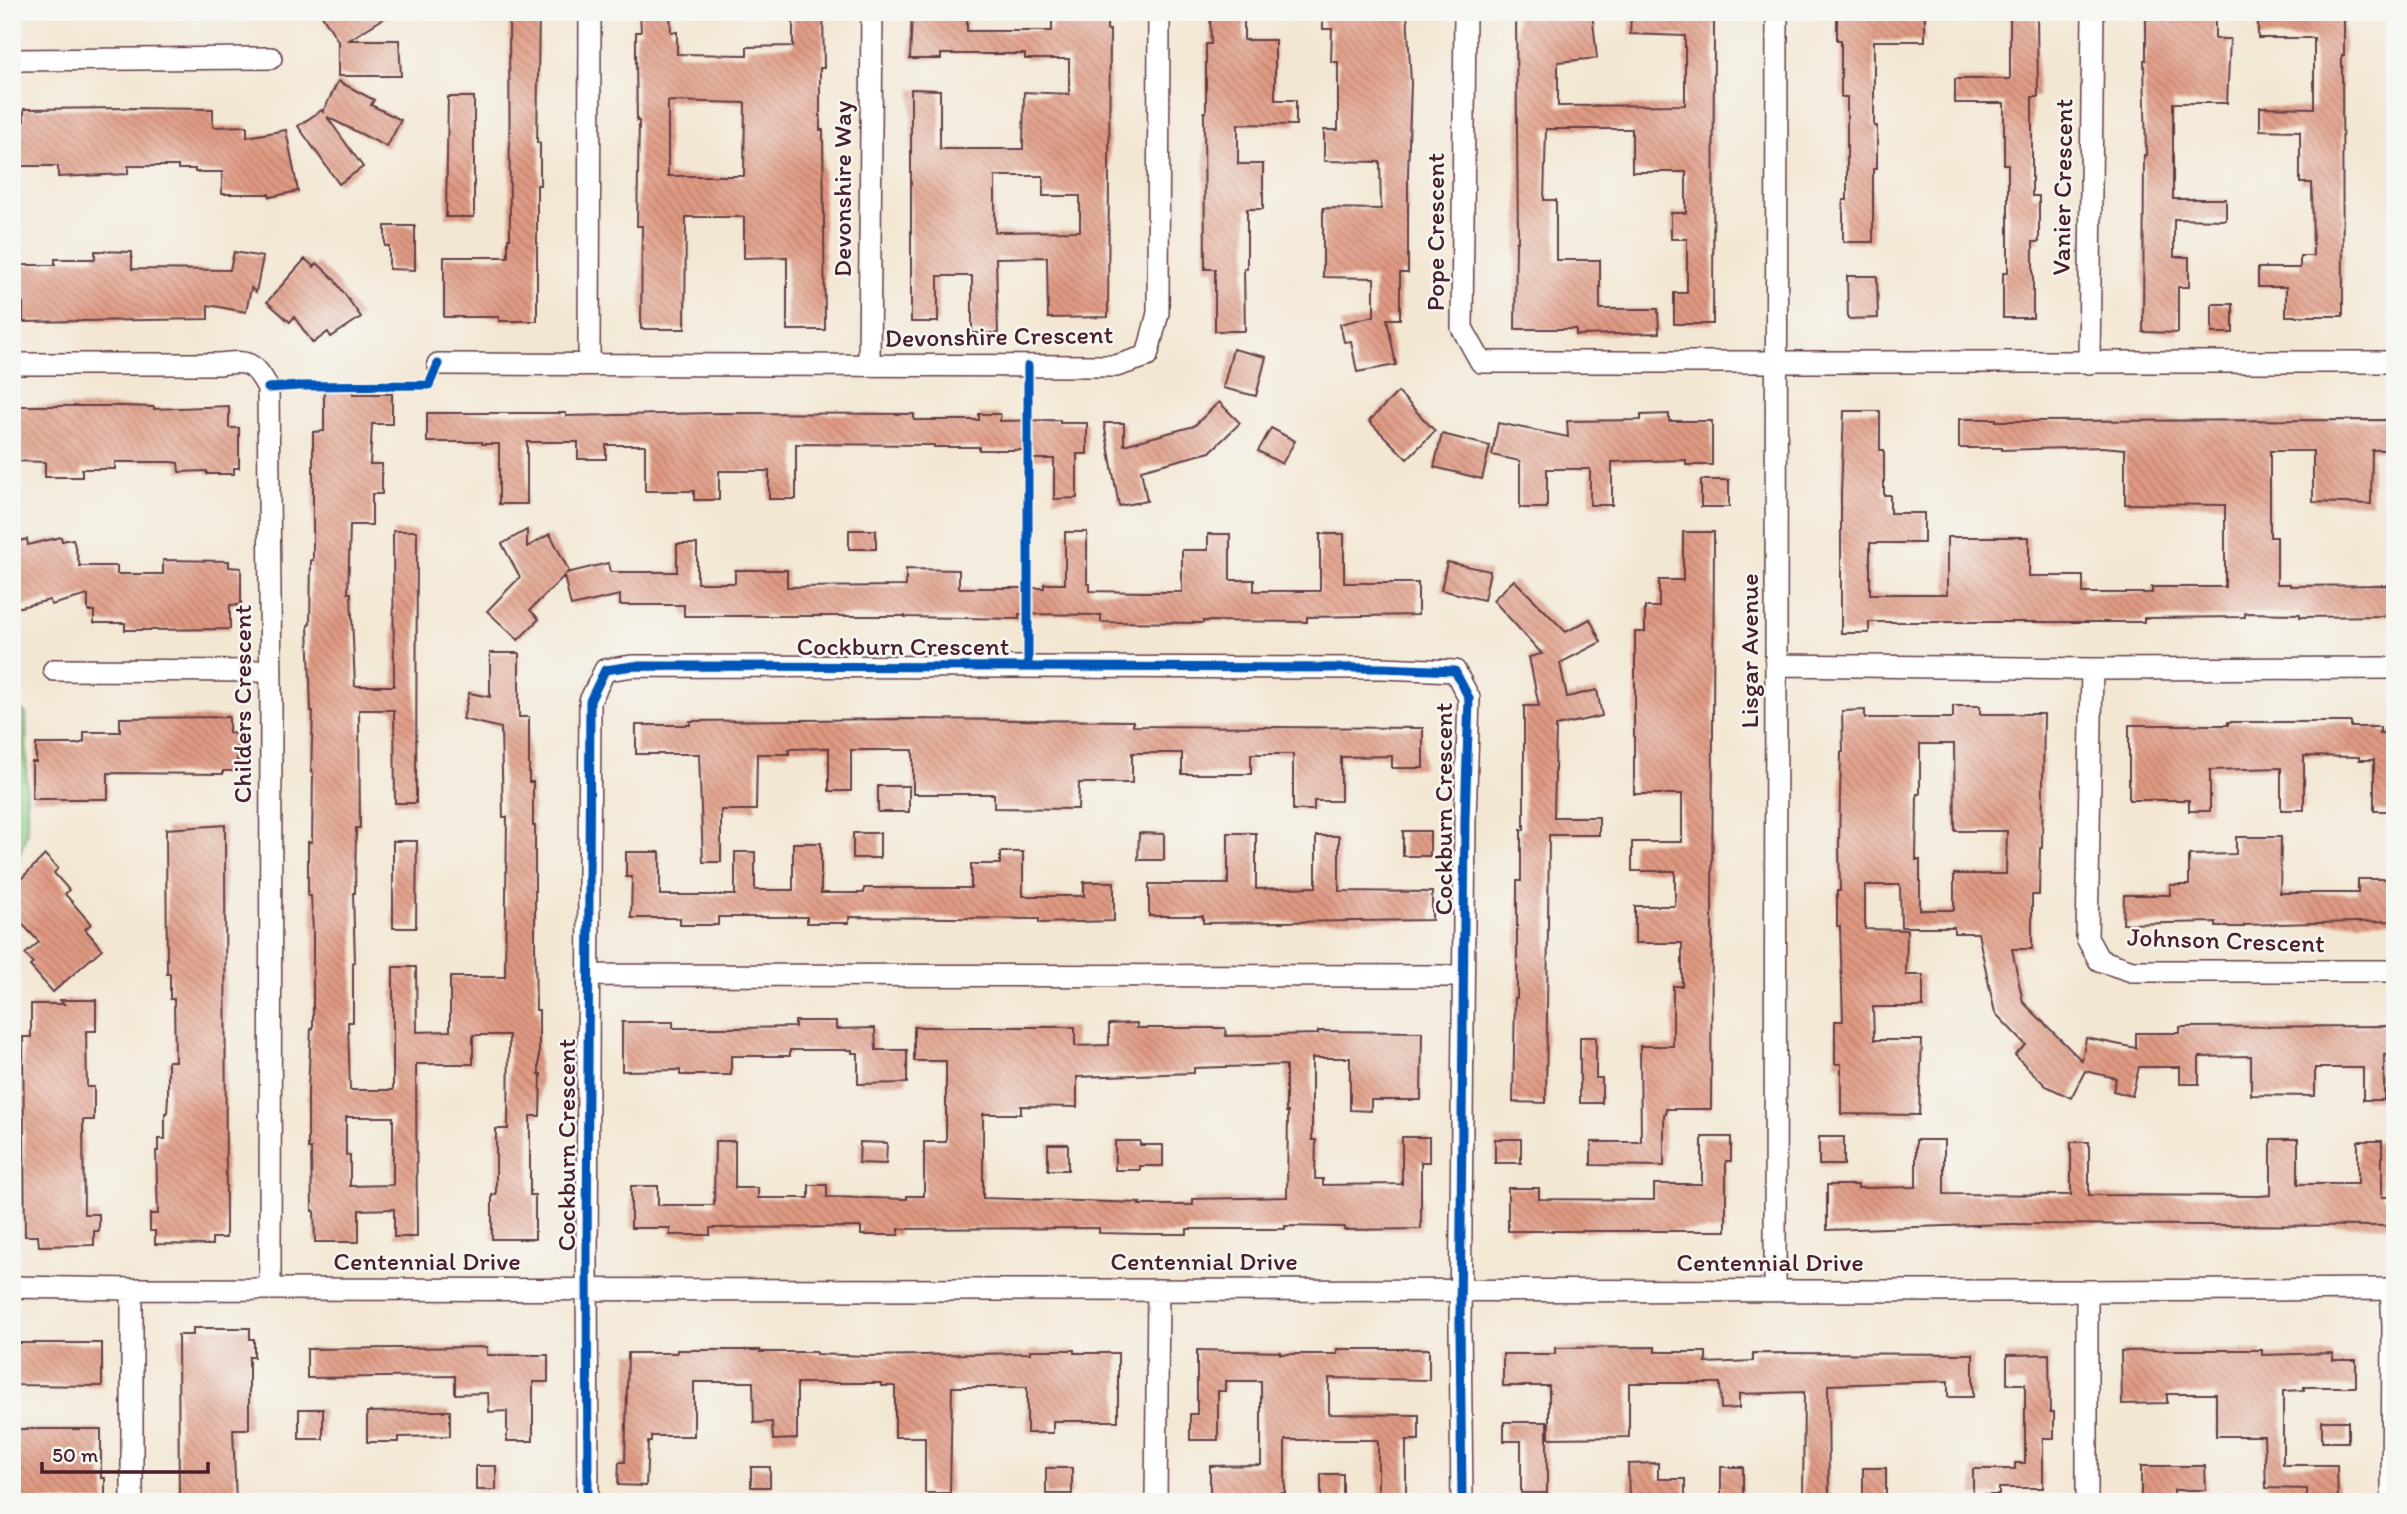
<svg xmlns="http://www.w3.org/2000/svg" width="2407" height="1514" viewBox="0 0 2407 1514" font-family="Itim,sans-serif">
  <defs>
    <pattern id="park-tufts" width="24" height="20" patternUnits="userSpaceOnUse" patternTransform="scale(1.75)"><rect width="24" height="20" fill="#8fd38c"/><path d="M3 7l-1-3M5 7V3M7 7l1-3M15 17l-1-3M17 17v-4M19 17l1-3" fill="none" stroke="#7db579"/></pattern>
    <pattern id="building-back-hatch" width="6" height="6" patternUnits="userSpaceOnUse" patternTransform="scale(1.75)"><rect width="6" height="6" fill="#e09a83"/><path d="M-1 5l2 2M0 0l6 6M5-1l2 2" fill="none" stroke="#b87d6b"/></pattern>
  </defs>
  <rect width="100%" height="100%" fill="#f6f6f2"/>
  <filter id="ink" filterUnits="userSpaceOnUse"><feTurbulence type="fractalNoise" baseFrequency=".0143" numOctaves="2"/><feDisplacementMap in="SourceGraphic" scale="14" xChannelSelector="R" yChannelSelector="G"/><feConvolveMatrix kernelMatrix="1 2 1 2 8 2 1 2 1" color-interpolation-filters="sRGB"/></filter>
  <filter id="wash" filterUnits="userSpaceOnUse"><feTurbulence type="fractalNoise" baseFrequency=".00686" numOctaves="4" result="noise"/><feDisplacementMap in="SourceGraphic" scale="28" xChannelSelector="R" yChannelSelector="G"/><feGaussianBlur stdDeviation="1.57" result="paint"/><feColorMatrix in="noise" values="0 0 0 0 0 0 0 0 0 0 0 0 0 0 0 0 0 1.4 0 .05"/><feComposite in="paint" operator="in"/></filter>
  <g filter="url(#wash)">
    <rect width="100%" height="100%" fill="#f3e7d3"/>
    <path fill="url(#park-tufts)" stroke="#6c795c" stroke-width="2" d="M12 702 26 714 27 831 12 879Z"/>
    <g id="blocks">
      <path fill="url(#building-back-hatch)" fill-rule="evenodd" d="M320 12H394L349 40H399L401 76H338V41Z
        M509 12H539L537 143H540V185H537V321H499V317H444V257H508V238H510Z
        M640 12H670L671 32H677V54L747 55V47L793 46V12H823L824 68H820V130H823L825 330H787V257L744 258V217H686L685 329H641L642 226H637L639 121H637L636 60V32H641ZM668 101 745 103 744 176H668Z
        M912 12H967V31H1052V12H1107V30H1110L1108 317 1048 318 1047 257 996 258 998 333H972V276H938V322H911V89L940 90V149H1023L1024 92 1069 94V59H1025V54H941V59H910ZM995 176H1043V196H1080V231L995 232Z
        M1210 12H1244V40H1275V100H1296V125L1238 124V164H1263V209H1247V269H1244L1245 331H1215V269H1205L1204 112H1206V44H1211Z
        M1323 12H1407L1411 83 1408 174V273H1400V319H1387L1396 365 1357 372 1351 341 1344 342 1340 324 1374 316V278L1323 277V208L1381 209 1380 162 1324 161V130H1338V62H1331L1332 29H1323Z
        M1573 12H1592L1597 58 1558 62V106L1685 105V36L1630 34 1631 16 1714 17 1713 324H1674V293H1687V239H1671V213H1686V172H1632V129H1546L1544 200H1556V260H1600V309H1658L1659 333 1576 335V329H1515L1516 242H1518L1516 16H1573Z
        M1837 12 1925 13V41H1874V126H1877V169H1873V242H1843V200H1847V97H1841V40H1837Z
        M2187 12H2215V39H2230L2227 103H2173V199H2226V220L2174 219V257H2189V287H2178V333L2143 332 2144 155H2146L2144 60H2146V15H2187Z
        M2258 16H2344V55H2342L2343 316H2286V287H2258V268H2300V256H2313L2312 183H2300V131L2260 130V107L2314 108V38H2258Z
        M2010 17H2037L2038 97H2032V196H2039V242H2033V318H2003V273H2008V164H2004V103H1955V79H2010Z
        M338 81 374 100 371 105 401 120 387 147 327 117 363 167 339 184 298 126 322 110 323 112Z
        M448 97H474V217H446Z
        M129 108 213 109V127L247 126V137L286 130 298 191 270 197 269 194H222V172H195V169H178V166H128V174L58 177V166H18V121H24V109Z
        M385 226H415V270L389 269V246H385Z
        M95 251 132 252V269L230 270 234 252 263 257 256 292 251 288 246 312 208 305V319L23 322V303H19V265H55V259H95Z
        M305 259 314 267 317 263 333 278 361 317 331 337 328 332 313 343 294 317 290 322 267 302Z
        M1847 276H1877L1878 318 1848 319Z
        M2212 304H2233V333H2212Z
        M1233 349 1266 357 1256 396 1223 388Z
        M324 390 353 391V394H392V424H372L370 464H382V494H372V525H350L348 593H351L355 686H394L393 531H417L416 803H395L394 710H359L360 828H356L355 893H353L355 962H353V1022H348L350 1090H393V967H416L417 1032 450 1031V977H505L507 817H503L501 728 463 719 469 693 490 697V653H519V717H529V782H533V826H535V948L536 1010H539V1074H541L540 1116H530V1195H535V1239H492V1195H496V1129H508L509 1035H473V1064H416L417 1237H394V1209L359 1210V1242H315L314 1211H312L311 1149H308V1090L311 1029H313V932L311 896H308V842H312L313 772H311L313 711H311L308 625 310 624 311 560H313V432L324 431ZM346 1117H393V1185L350 1186V1155H346Z
        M1398 392 1435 431 1407 459 1369 421Z
        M1219 402 1240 423 1210 452 1141 470 1147 501 1119 506 1104 423H1124V445L1194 426Z
        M12 406H122L154 407V409L229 406V428H239V468H234V474H207V471L179 472 178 463 171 462H115V469H82V477H45V462L12 461Z
        M1844 411H1880V450H1884V495H1890V513H1924V543H1870V594H1947V537H2029V576H2083V593H2152V587H2225V505L2125 504V449L2102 447 2002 450V448H1959V419H1996V421L2393 420V450H2372L2371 504 2313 502V451H2270V537H2277V584H2290V586L2391 585V616L2300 617V614L2245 613V617L2144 618V622H1869V633H1841V494Z
        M427 413H566V416L718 413 914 414V420H979V414H1000V421L1060 420V423H1087V454H1077V498L1054 499V459H1033V450H979V447H934V445L796 444V499H769V471H719V500H694V491H645V445H606V459H578V442H527V504H499V444H482V442H427Z
        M1669 414V421H1712V465H1686V460L1612 462V505H1590V469H1547V508H1520V461L1492 455 1498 423 1568 437 1567 421 1641 420V415Z
        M1271 428 1295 441 1282 464 1258 451Z
        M1442 434 1490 446 1482 479 1434 467Z
        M1701 480H1729V507H1701Z
        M527 530V547L550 534 569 571 567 573 608 563 610 572H677V544H697V583H735V570H787V587L906 586V569L959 570V588H1044V584H1065V532H1087V584H1090V591L1145 592H1182V550H1208V534H1230V580H1254V591H1320V534H1344V583H1418V615L1307 617V622L1203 621V623L1101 622V615L1019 614V619L905 617V616H684V605H620V595L571 606 564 576 530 610 539 619 518 640 487 611 520 577 502 544Z
        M849 530H876V549H849Z
        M1683 532H1714L1711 1109H1666V1114H1664V1166L1591 1165V1142H1641L1640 1046H1673V986H1682V943H1635V906H1675V871H1632V842H1682V794H1634V704L1635 706V632H1645V607H1659V580H1683Z
        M61 537 62 541 73 539 80 566H117V574H163V560L229 561V567L241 568V605H230V629L148 630H125V623H94V611H88V595L51 605 50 600 16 608 12 594V543L27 539 28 545Z
        M1447 562 1490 571 1484 600 1441 590Z
        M1514 580 1566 632 1590 619 1601 642 1560 663 1567 697 1597 690 1602 716 1556 726 1554 817H1599V835H1549L1546 1103 1513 1102 1515 998H1517V881H1521V830H1524V706H1539L1529 657 1542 654 1493 600Z
        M1953 706H1980V714H2044L2042 848H2040L2039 895H2032V949H2012L2023 1002 2082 1061 2086 1038 2136 1048V1033H2180V1027L2395 1026V1055H2384V1100H2363V1068H2315V1096L2251 1095V1056L2199 1057V1084H2180V1067H2139L2132 1096 2113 1091 2116 1078 2085 1071 2071 1098 2046 1086 2015 1055 2026 1045 1995 1013 1978 933H1954V927H1901L1900 885H1865V929L1907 930 1906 975H1923V1007H1873L1874 1040H1922L1919 1115 1841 1114V1064H1835V1021H1843L1840 926H1837V891H1840L1839 845 1841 752H1843L1842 711 1865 710V718H1953ZM1920 744H1954L1955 831H2007L2006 874H1954V910H1920V860H1916L1917 794H1920Z
        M229 717V733L238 734 237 771H223V774L108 773V799H32V762H36V744H78L84 742V732H120V718Z
        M901 719 1133 721V726L1423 728V768H1392V756L1341 757V801H1314V810H1293V754H1251V774H1182V753H1132V783H1079L1078 809 994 808V794H913V750H851V791H829V748L789 749V754H757L756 810H721V862H703L699 754H636V725H690V721Z
        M2228 722H2351V727H2380V733H2394L2395 811H2374V760H2359V757L2304 756V810H2281V768L2210 770V811H2189V800H2129V725H2228Z
        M878 786H909V812H878Z
        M225 825 226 1238H212V1245L155 1244V1231H150V1214H158L156 1151H158V1139H165V1113H167L168 1097V1061H175L174 999H170V974H167L166 829Z
        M1403 831H1430V856H1403Z
        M853 833H880V858H853Z
        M1139 833 1164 834V860H1138Z
        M1228 833H1256V889L1316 887V836H1339V891L1432 892V920L1203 923V916H1149V884H1228Z
        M2236 837H2281L2280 893H2358V879H2395V921L2244 925V927H2216V922L2123 924 2124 895H2170V885H2189V855L2236 854Z
        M393 841H417L416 928H393Z
        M793 843H821V893H864V888H971V864H1000V852H1023V896H1084V882H1114V921L1039 923V919L849 917V923H807V917H718V925H680V918H631L632 877H626V852H660V895H735V852H755V890H793Z
        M45 855 58 868 54 873 69 890 65 894 91 924 85 929 102 949 53 992 30 966 33 963 25 954 39 942 14 915 20 908 12 900V888Z
        M60 1000H96V1031H86L87 1087H94V1120H83L84 1214H99V1231H94V1245L39 1246 38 1236H25L23 1037H31V1004H64Z
        M795 1021H836V1029L875 1028 876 1050H907V1083L858 1084V1053H852V1050H790V1056H731V1075H680V1070L622 1071V1022H673V1028H737L795 1027Z
        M1137 1023V1028H1225L1226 1036 1318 1034V1031L1422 1032 1421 1100H1371V1111L1350 1110V1058H1312V1140H1316L1315 1179H1323V1185L1402 1184V1137H1429V1162H1421V1229L1344 1230V1227L1285 1226V1229H1187V1234H1148L1099 1233V1228L899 1229V1235H861V1227L710 1228V1235H670V1228H631V1186H658V1205H714L715 1141H735V1188H758V1198H809V1185H827V1197L907 1199V1196H924V1142H946V1061H914V1027H1075V1046L1109 1045V1024ZM1286 1065V1112H1288L1287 1197 1193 1199V1205H1139L1140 1203 983 1198V1114H1021V1106L1077 1107V1077L1194 1073V1068Z
        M1580 1037H1596V1078H1602V1103H1580Z
        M1702 1137H1731V1161H1726V1231H1508V1188H1539V1199L1654 1200V1184H1702Z
        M1819 1137H1844V1165H1819Z
        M1495 1139H1521V1163H1495Z
        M2271 1139H2298V1184H2358V1141H2382V1197H2395V1226L2006 1224 1827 1230V1185H1858V1188L1916 1187V1140H1944V1194L2071 1195V1142H2089V1195L2259 1196 2271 1195Z
        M1115 1141H1140V1145H1163V1166H1140V1170H1115Z
        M860 1142 887 1143 886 1164 859 1163Z
        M1048 1144H1068V1170H1048Z
        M193 1328H250V1339H254V1357H249V1429H233L236 1502H179L178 1335H193Z
        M12 1343H102V1386L12 1385Z
        M487 1347V1355H548V1382H533V1441H507V1411L489 1412 488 1393 455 1394V1376L307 1378V1349Z
        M1655 1347V1352H1706V1363L1753 1361V1353L1973 1354V1397H1948V1381L1828 1385 1829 1502H1803L1804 1392 1739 1394V1408L1721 1409 1720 1383H1629V1437L1549 1438V1386H1503V1354H1555V1348Z
        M1337 1349H1429V1380L1329 1378V1414L1419 1415V1440H1406V1502H1378V1440H1285V1493H1240V1502H1210V1466L1261 1465V1381H1225V1391H1218V1440H1190V1414H1197V1350L1280 1352V1354H1337Z
        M677 1350H760V1352H816V1354L867 1356 1030 1353V1350H1074V1353H1118V1421H1053V1433H1027V1387H952L950 1493H925V1437H895V1386H881V1383H797V1439L773 1440 772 1422 754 1423 753 1382H694V1436H651V1442H648L646 1486 618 1485 619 1462H625L628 1353H677Z
        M2165 1350H2262V1355L2333 1353V1360H2356V1387H2304V1390L2283 1391V1465H2337L2338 1502H2307V1489L2266 1488 2264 1436H2216V1394H2167V1403L2122 1404 2121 1351Z
        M2049 1354 2050 1412H2054V1438H2043V1488H1999V1495H1973V1469H2015V1463H2025V1384H2007V1355Z
        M299 1409H323V1439H299Z
        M428 1411H450V1436L398 1437V1442H367V1412Z
        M2322 1421H2348V1442H2322Z
        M1504 1422H1547V1493H1521V1441H1504Z
        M12 1429H101V1478H105V1502L15 1501 17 1452H12Z
        M1658 1463V1479H1685V1502H1660V1497L1629 1498 1628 1464Z
        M476 1466H496V1490H476Z
        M2141 1466H2205L2206 1490H2174V1502H2141Z
        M751 1467H770V1487H751Z
        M1721 1467H1743V1498H1721Z
        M1046 1468H1072V1494H1046Z
        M1863 1468H1886V1496H1863Z
        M1321 1474H1343V1502H1321Z"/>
    </g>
  </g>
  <g filter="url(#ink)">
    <use href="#blocks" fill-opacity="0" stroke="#633d44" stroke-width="2"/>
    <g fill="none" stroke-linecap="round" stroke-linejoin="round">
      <defs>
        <path id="minor" d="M1465 12 1462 328 1481 362H2395
          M12 60 271 58
          M589 363 590 12
          M2089 363 2093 12
          M12 364H219C248 360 254 362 268 388L271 695 270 1289
          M438 364 1116 366 1147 356 1158 313 1159 12
          M869 365 872 12
          M1777 665 2092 669 2395 668
          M2092 669 2087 938 2099 960 2132 971H2395
          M54 670 271 671
          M588 975 1463 976
          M12 1287 132 1289 2087 1291 2395 1289
          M132 1289V1502
          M1775 1289 1777 12
          M2391 1289 2393 1326 2392 1502
          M2087 1291V1502
          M588 1502 587 1256 590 701 605 670 633 666 1382 668 1455 671 1469 698 1465 820 1460 1323 1462 1502
          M1156 1502 1158 1290"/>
      </defs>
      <use href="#minor" stroke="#633d44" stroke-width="24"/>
      <use href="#minor" stroke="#fff" stroke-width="21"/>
      <defs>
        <path id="cycleway" d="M268 388 299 386 429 385 438 364
          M1028 667V366
          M588 1502 587 1256 590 701 605 670 633 666 1382 668 1455 671 1469 698 1465 820 1460 1323 1462 1502"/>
      </defs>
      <use href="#cycleway" stroke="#f6f6f2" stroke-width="13"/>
      <use href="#cycleway" stroke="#0057b8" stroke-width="9"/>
    </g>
  </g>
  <g text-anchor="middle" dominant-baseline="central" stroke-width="5" stroke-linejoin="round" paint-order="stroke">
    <g font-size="26" fill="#4a1f2b" stroke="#f6f6f2">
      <text transform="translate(2062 187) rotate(-89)">Vanier Crescent</text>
      <text transform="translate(842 189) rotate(-90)">Devonshire Way</text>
      <text transform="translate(1435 232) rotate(-90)">Pope Crescent</text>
      <text transform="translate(999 336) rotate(-1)">Devonshire Crescent</text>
      <text x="903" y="646">Cockburn Crescent</text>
      <text transform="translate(1749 651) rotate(-90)">Lisgar Avenue</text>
      <text transform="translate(242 704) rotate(-90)">Childers Crescent</text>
      <text transform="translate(1443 809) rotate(-90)">Cockburn Crescent</text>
      <text transform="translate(2226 940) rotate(2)">Johnson Crescent</text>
      <text transform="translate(566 1145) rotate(-90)">Cockburn Crescent</text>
      <text x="427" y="1261">Centennial Drive</text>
      <text x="1204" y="1261">Centennial Drive</text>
      <text x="1770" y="1262">Centennial Drive</text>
    </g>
  </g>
  <rect width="2407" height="1514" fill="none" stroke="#f6f6f2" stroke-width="42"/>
  <path d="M42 1462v10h166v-10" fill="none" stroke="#4a1f2b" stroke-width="3.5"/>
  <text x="52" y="1462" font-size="21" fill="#4a1f2b" stroke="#f6f6f2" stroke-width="5" paint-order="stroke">50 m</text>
</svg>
